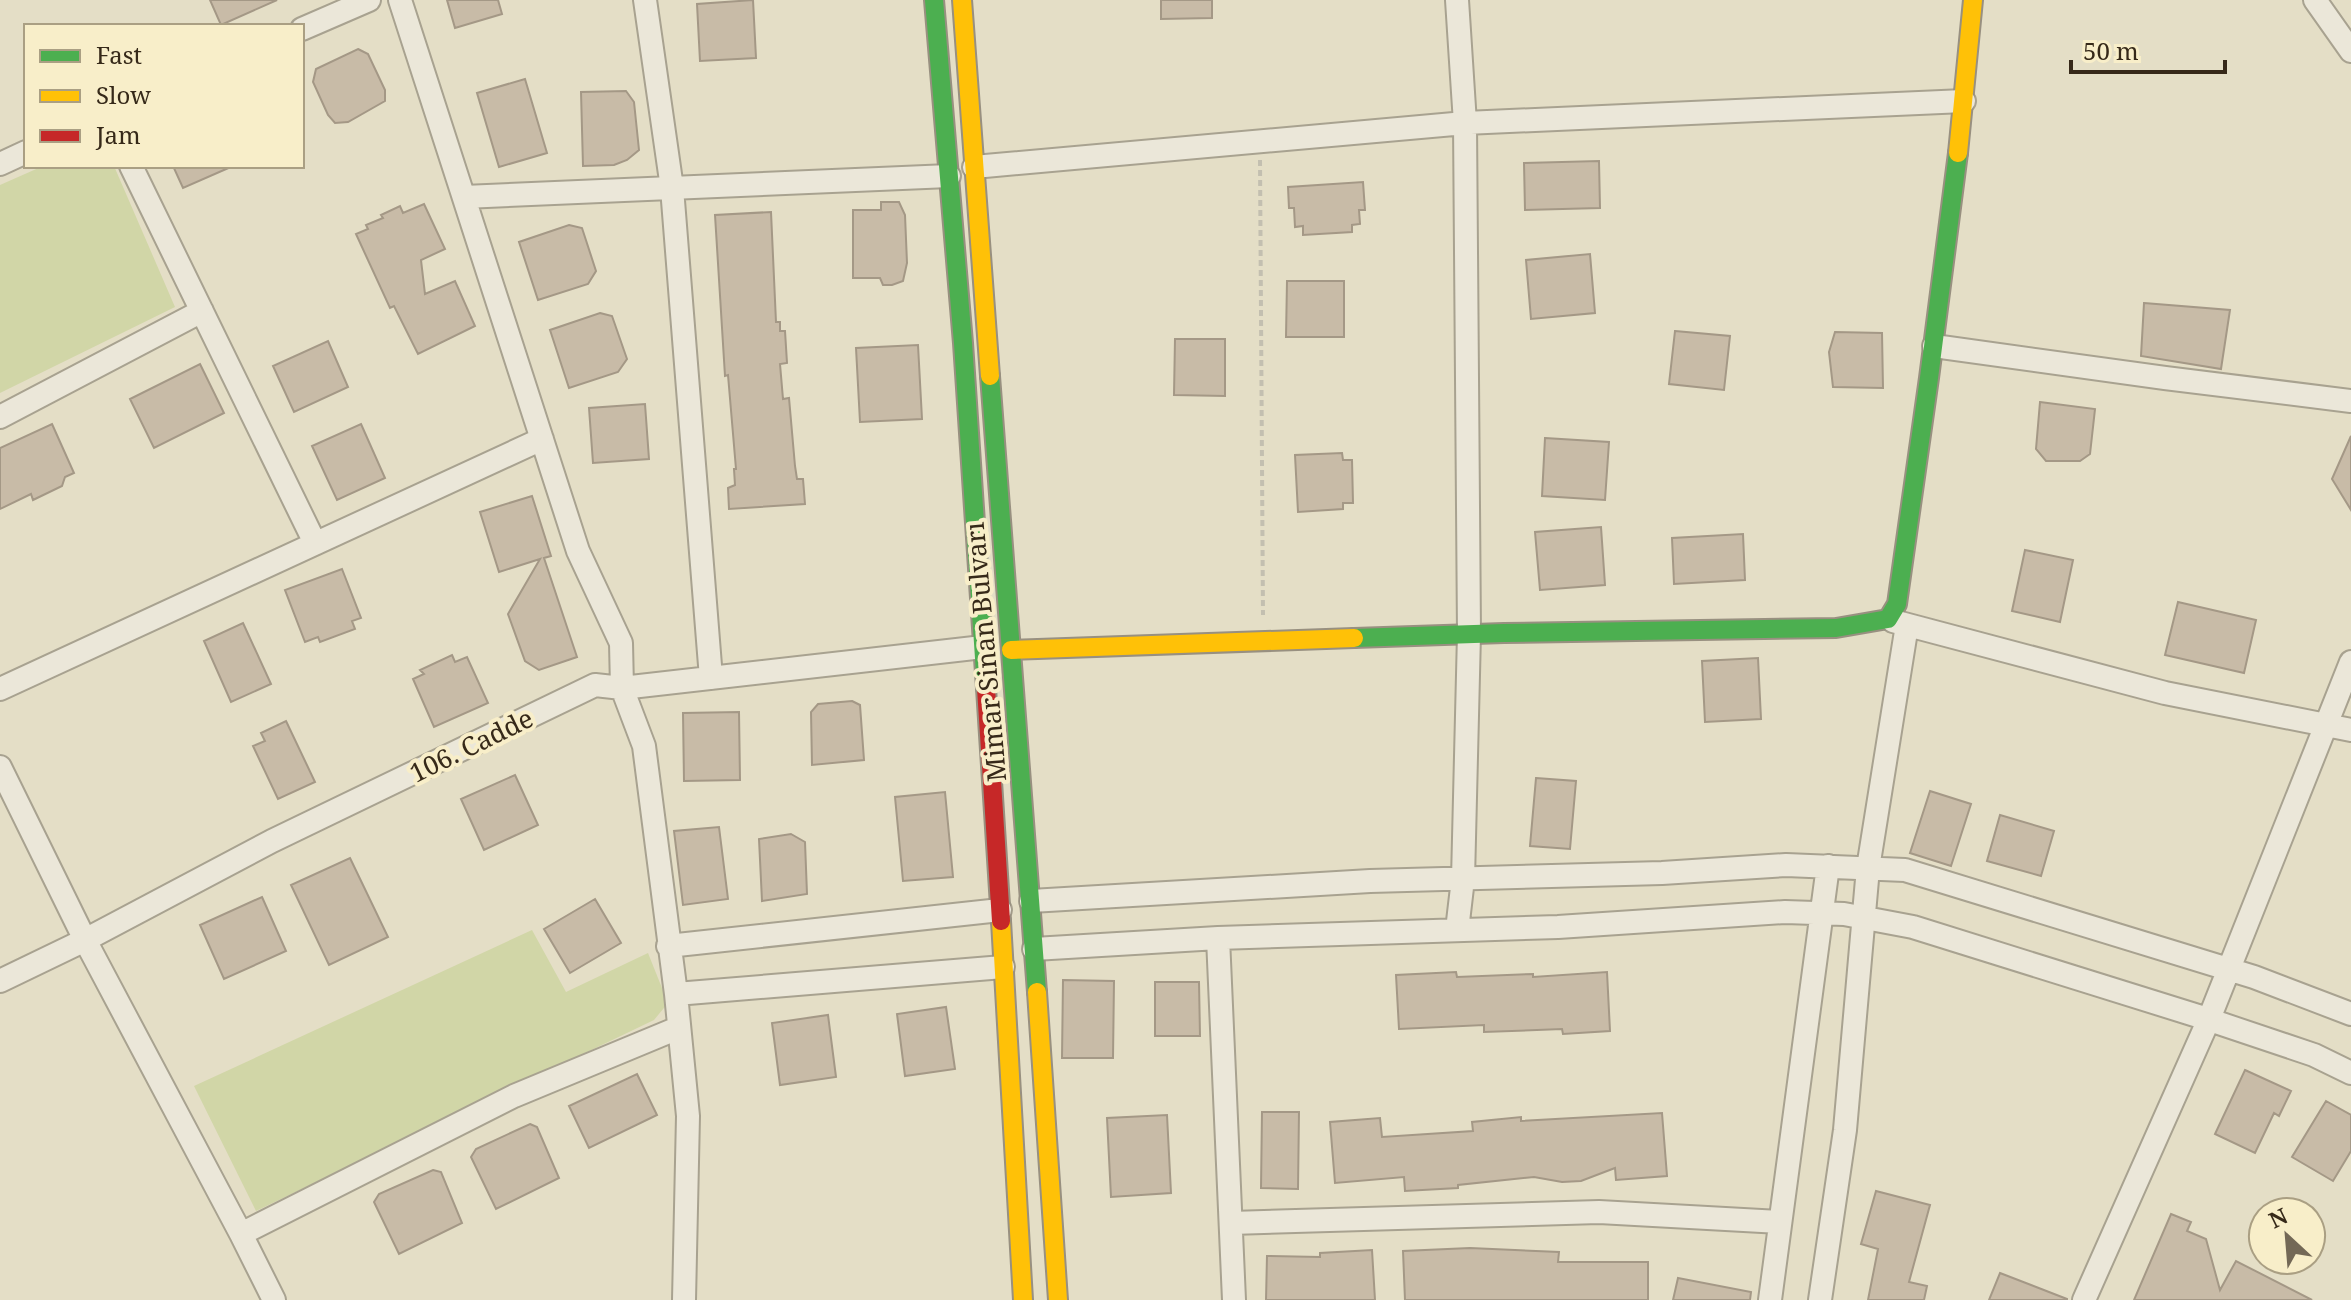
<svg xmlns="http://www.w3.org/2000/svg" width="2351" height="1300" viewBox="0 0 2351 1300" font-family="'Noto Serif',serif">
  <rect width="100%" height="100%" fill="#e4dec6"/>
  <path fill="#d1d6a7" d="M43 166H114L175 307 0 393V185Z
    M532 930 566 992 648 953 668 1003 654 1020 256 1211 194 1086Z"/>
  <path fill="#c8bba7" stroke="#a49886" stroke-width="2" d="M210 0H277L221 25Z
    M447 0H498L502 14 455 28Z
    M753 0 756 58 700 61 697 4Z
    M1161 0H1212V18L1161 19Z
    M358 49 368 54 385 90V101L348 122 335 123 328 115 313 82 316 69Z
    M525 79 547 153 499 167 477 93Z
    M626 91 634 102 639 150 627 160 614 165 583 166 581 92Z
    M1599 161 1600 208 1525 210 1524 163Z
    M173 166H233L183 188Z
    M1363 182 1365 210H1359L1360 224 1352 225V232L1303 235V226L1295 227 1294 208H1289L1288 187Z
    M881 202H899L905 215 907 263 903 281 892 285H883L880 278H853V210H881Z
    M424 204 445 249 421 260 425 294 455 281 475 326 418 354 394 306 390 308 356 234 368 229 366 225 383 218 381 215 400 206 403 213Z
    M771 212 776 322H780V331H785L787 363 780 364 783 399 789 398 795 466 797 479H803L805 504 729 509 728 488 735 485 734 469H736L728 375 725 376 715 215Z
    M569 225 582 228 596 271 588 284 538 300 519 242Z
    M1590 254 1595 313 1531 319 1526 260Z
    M1287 281H1344V337H1286Z
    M2144 303 2230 310 2221 369 2141 356Z
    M600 313 612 316 627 359 618 372 569 388 550 330Z
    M1675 331 1730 336 1724 390 1669 384Z
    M1835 332 1882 333 1883 388 1833 387 1829 352Z
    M1175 339H1225V396L1174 395Z
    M328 341 348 387 294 412 273 366Z
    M918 345 922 419 860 422 856 348Z
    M200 364 224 413 154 448 130 399Z
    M2040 402 2095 409 2090 454 2080 461H2046L2036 449Z
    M645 404 649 459 593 463 589 408Z
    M52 424 74 473 65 477 62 486 33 500 31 494 0 509V448Z
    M361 424 385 478 337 500 312 446Z
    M2351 436V510L2332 479Z
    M1545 438 1609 442 1605 500 1542 496Z
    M1342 453 1343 460H1352L1353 503H1343V509L1298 512 1295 455Z
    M532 496 551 556 544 558 577 657 539 670 525 661 508 614 540 559 499 572 480 512Z
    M1601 527 1605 585 1540 590 1535 532Z
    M1743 534 1745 580 1674 584 1672 538Z
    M2025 550 2073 560 2060 622 2012 611Z
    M342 569 361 618 352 621 355 629 320 642 318 637 305 642 285 590Z
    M2178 602 2256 620 2244 673 2165 655Z
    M243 623 271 684 231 702 204 641Z
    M452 655 455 662 467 657 488 703 434 727 413 679 424 674 420 670Z
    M1758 658 1761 719 1705 722 1702 661Z
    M852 701 860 705 864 760 812 765 811 712 818 704Z
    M739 712 740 780 684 781 683 713Z
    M286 721 315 782 278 799 253 746 265 741 261 733Z
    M515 775 538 825 484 850 461 799Z
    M1536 778 1576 781 1570 849 1530 846Z
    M1930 791 1971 804 1951 866 1910 853Z
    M945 792 953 877 903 881 895 797Z
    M2000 815 2054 831 2041 876 1987 861Z
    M719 827 728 899 683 905 674 831Z
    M791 834 805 842 807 894 762 901 759 839Z
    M350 858 388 937 329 965 291 885Z
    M262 897 286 951 224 979 200 925Z
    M595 899 621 943 570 973 544 929Z
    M1456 972 1457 977 1533 974V977L1607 972 1610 1031 1563 1034 1562 1029 1484 1032V1025L1399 1029 1396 975Z
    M1063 980 1114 981 1113 1058H1062Z
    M1155 982H1199L1200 1036H1155Z
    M946 1007 955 1069 905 1076 897 1014Z
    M828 1015 836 1077 780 1085 772 1023Z
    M2245 1070 2291 1091 2279 1116 2274 1113 2255 1153 2215 1134Z
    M637 1074 657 1115 589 1148 569 1106Z
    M2326 1101 2351 1115V1151L2333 1181 2292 1157Z
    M1262 1112H1299L1298 1189 1261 1188Z
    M1662 1113 1667 1176 1616 1180 1615 1168 1581 1181 1562 1182 1534 1177 1458 1185V1188L1405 1191 1404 1177 1335 1183 1330 1122 1380 1118 1382 1137 1473 1131 1472 1122 1521 1117V1121Z
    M1167 1115 1171 1193 1111 1197 1107 1118Z
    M530 1124 537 1127 559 1178 496 1209 471 1157 476 1149Z
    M433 1170 441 1172 462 1223 399 1254 374 1202 379 1194Z
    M1876 1191 1930 1205 1909 1282 1927 1286 1924 1300H1868L1878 1249 1861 1244Z
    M2171 1214 2191 1222 2187 1231 2206 1239 2220 1290 2236 1261 2312 1300H2134Z
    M1470 1248 1559 1252 1558 1262H1648V1300H1405L1403 1251Z
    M1372 1250 1375 1300H1266L1267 1256 1320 1257V1253Z
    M2000 1273 2067 1299V1300H1989Z
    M1678 1278 1751 1292 1750 1300H1673Z"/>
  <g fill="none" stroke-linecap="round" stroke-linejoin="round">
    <defs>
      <path id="street" d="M400 0 578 551 621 643 622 688 644 746 676 994 688 1116 684 1300
        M645 0 672 188 711 678
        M1457 0 1465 123 1469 634 1463 879 1457 930
        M2315 0 2351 51
        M302 29 369 0
        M0 164 26 152
        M131 166 315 543
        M974 167 1465 123 1964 101
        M464 197 949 176
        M1934 346 2165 378 2351 401
        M0 417 202 311
        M1893 621 2165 693 2351 730
        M0 689 542 439
        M0 767 85 940 241 1234 274 1300
        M1031 901 1370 881 1662 873 1786 865 1905 870 2254 977 2351 1014
        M1218 938 1234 1300
        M668 946 1000 910
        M1034 949 1218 938 1558 927 1785 912 1844 914 1913 927 2198 1016 2314 1055 2351 1073
        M0 981 85 940 272 841 595 685 622 688 983 647
        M676 994 1003 967
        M1231 1223 1599 1212 1780 1222
        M241 1234 514 1096 678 1028
        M1770 1300 1828 866
        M1820 1300 1845 1130 1868 868 1907 625
        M2084 1300 2209 1019 2351 662"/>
      <path id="fast" d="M934 0 963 343 986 688
        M990 376 1037 992
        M1354 638 1504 633 1836 628 1888 619 1897 604 1929 378 1958 153"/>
      <path id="slow" d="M962 0 990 376
        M1958 153 1973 0
        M1011 650 1354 638
        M1001 921 1023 1300
        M1037 992 1058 1300"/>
      <path id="jam" d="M986 688 1001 921"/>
    </defs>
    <use href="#street" stroke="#a8a290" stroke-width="26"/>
    <use href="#fast" stroke="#989080" stroke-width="22"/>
    <use href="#slow" stroke="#989080" stroke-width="22"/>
    <use href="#jam" stroke="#989080" stroke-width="22"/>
    <path stroke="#c3bfb0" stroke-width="4" stroke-dasharray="6 4" stroke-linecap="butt" d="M1260 160 1263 615"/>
    <use href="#street" stroke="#ebe7d9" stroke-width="22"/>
    <use href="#fast" stroke="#4caf50" stroke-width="18"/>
    <use href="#slow" stroke="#ffc107" stroke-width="18"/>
    <use href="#jam" stroke="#c62828" stroke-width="18"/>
  </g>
  <g text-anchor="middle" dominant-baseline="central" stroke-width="8" stroke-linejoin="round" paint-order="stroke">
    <g font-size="26" fill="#362919" stroke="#f8eec9">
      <text transform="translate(985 652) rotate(-95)">Mimar Sinan Bulvarı</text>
      <text transform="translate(471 745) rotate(-26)">106. Cadde</text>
    </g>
  </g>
  <rect x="24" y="24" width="280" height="144" fill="#f8eec9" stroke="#aa9f83" stroke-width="2"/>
  <rect x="40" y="50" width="40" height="12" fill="#4caf50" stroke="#aa9f83" stroke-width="2"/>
  <text x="96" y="64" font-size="24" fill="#362919">Fast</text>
  <rect x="40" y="90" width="40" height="12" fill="#ffc107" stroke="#aa9f83" stroke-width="2"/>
  <text x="96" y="104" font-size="24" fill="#362919">Slow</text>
  <rect x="40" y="130" width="40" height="12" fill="#c62828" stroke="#aa9f83" stroke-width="2"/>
  <text x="96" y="144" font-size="24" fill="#362919">Jam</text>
  <g transform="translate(2287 1236) rotate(334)"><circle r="38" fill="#f8eec9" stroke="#aa9f83" stroke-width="2"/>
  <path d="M0-6L14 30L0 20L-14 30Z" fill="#736856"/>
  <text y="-12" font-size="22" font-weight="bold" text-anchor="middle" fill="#362919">N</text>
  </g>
  <path d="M2071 60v12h154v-12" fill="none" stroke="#362919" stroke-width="4"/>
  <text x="2083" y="60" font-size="24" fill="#362919" stroke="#f8eec9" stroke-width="6" paint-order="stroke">50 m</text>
</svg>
